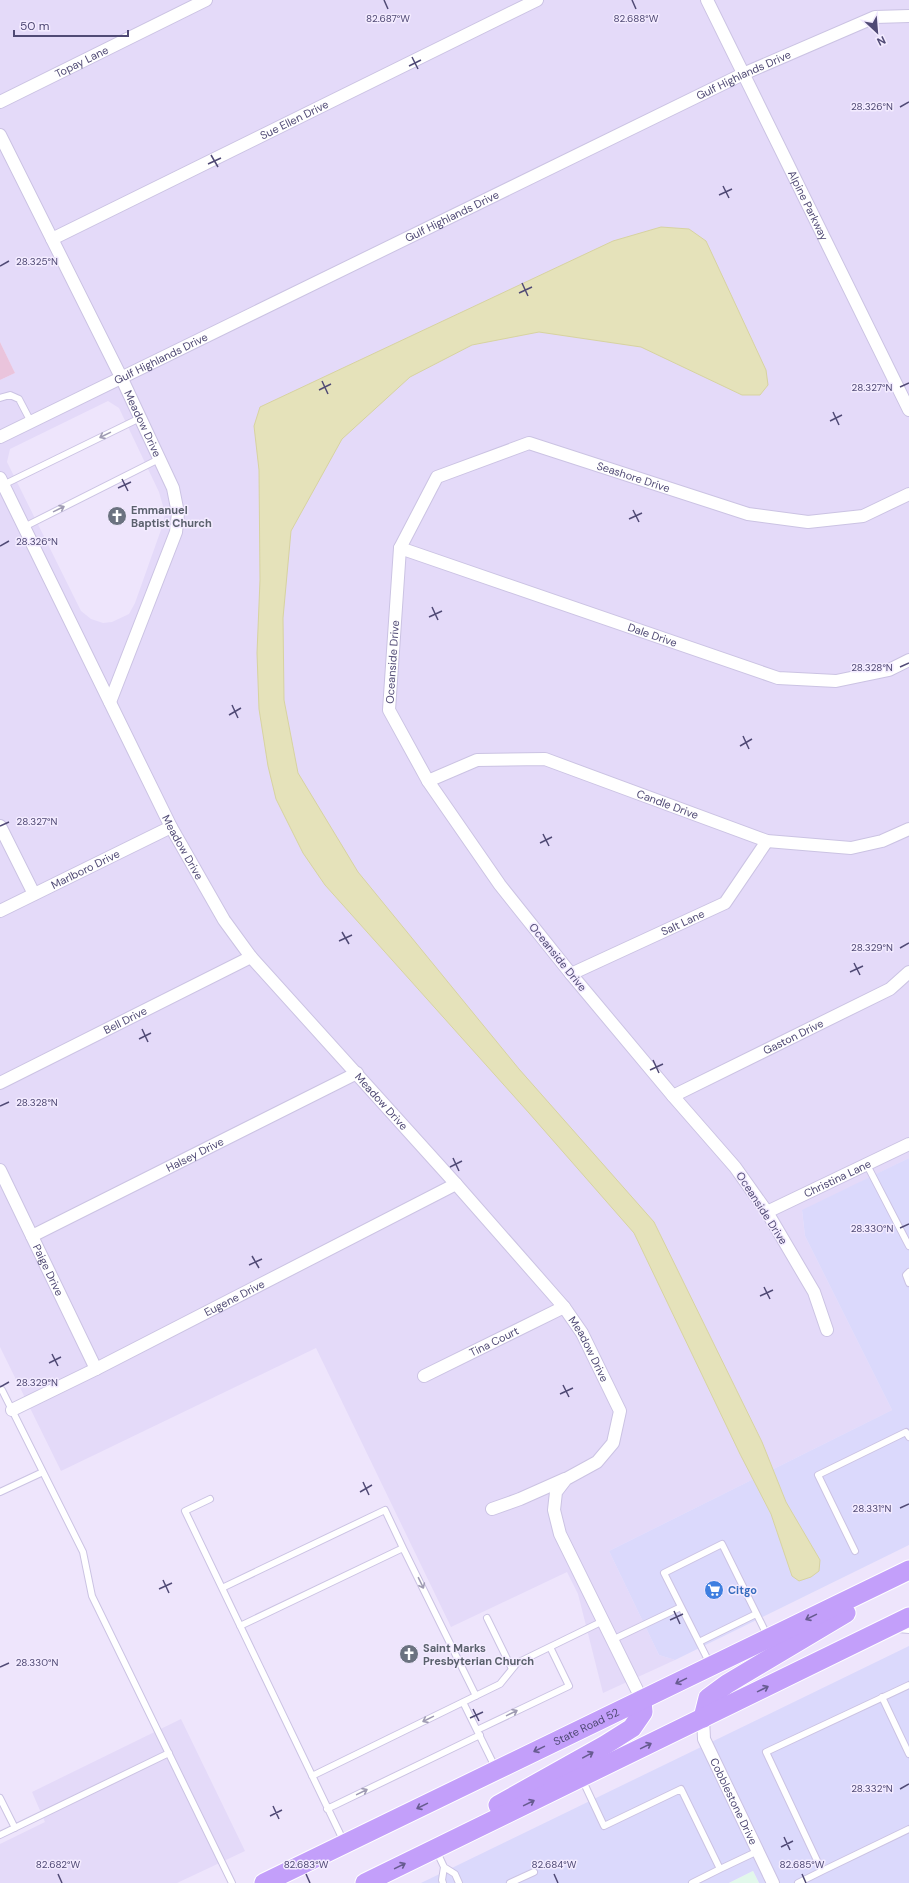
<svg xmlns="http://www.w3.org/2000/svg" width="909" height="1883" viewBox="0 0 909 1883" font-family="'DM Sans',sans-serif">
  <rect width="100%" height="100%" fill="#eee5fc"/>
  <path fill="#e4daf9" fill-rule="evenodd" d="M0 0H909V1158L802 1211 805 1236 892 1410 609 1551 659 1655 675 1660 603 1693 578 1594 567 1572 451 1627 316 1348 61 1471 0 1347V380L15 373 0 342ZM108 401 119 408 159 492 165 513 162 527 135 603 129 614 112 622 103 623 91 619 81 611 7 462 10 449Z
    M181 1719 245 1851 177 1883H0V1844L45 1822 32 1792Z"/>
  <path fill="#dbd9fc" d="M909 1158V1545L675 1660 659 1655 609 1551 892 1410 805 1236 802 1210Z
    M909 1646V1883H759L753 1871 729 1883H421Z"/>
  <path fill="#e2f8eb" d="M753 1871 759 1883H729Z"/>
  <path fill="#eac4dc" d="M0 342 15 373 0 380Z"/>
  <path fill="#e5e2ba" stroke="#d7d3a0" d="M661 227 689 229 706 241 766 370 768 385 760 395H742L641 347 539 332 472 345 410 377 342 439 291 531 283 618 284 700 298 773 358 872 519 1069 654 1222 762 1442 786 1502 820 1560 819 1571 811 1577 799 1581 792 1576 771 1514 740 1454 634 1233 529 1113 325 885 303 853 276 799 268 766 259 709 257 653 260 580 259 470 254 426 260 407 613 241Z"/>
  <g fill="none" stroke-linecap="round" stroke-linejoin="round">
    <defs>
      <path id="lane" d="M0 398 10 395 19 399 31 422
        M3 485 140 418
        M24 527 159 459
        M867 1165 909 1246
        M909 1272 906 1275 909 1283
        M0 1389 2 1390 83 1552 92 1596 232 1883
        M0 1492 43 1472
        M210 1499 185 1511 344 1842
        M403 1548 476 1696
        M855 1551 818 1475 906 1432 909 1437
        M222 1588 385 1510 403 1548 240 1626
        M487 1618 512 1669
        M898 1629 909 1630
        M612 1640 681 1607
        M699 1642 756 1614
        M710 1664 664 1573 722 1544 768 1637
        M909 1685 766 1752 822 1871 909 1829
        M882 1697 909 1754
        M463 1702 496 1769
        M477 1730 569 1686 550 1647
        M312 1776 500 1684 517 1663 603 1621
        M582 1779 604 1826 681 1789 720 1869 758 1851
        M0 1798 15 1828
        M327 1809 480 1735
        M0 1835 169 1753
        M436 1850 444 1867 455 1874 459 1883
        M443 1883 442 1880 444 1867
        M510 1883 534 1872
        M692 1883 720 1869
        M798 1883 822 1871"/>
      <g id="street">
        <path id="s1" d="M707 0 909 410"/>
        <path id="s2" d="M0 102 206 0"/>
        <path id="s3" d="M0 135 122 379 173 488 178 513 176 532 110 702"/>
        <path id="s4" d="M52 239 537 0"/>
        <path id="s5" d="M0 437 743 74 875 17 909 16"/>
        <path id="s6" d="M0 478 171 827 224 920 251 957 456 1184 564 1307 582 1333 620 1411 613 1443 597 1462 566 1479 556 1492 554 1510 560 1534 642 1700"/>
        <path id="s7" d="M400 548 778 678 836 681 889 670 909 660"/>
        <path id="s8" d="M428 781 477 760 545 759 767 841 851 848 882 841 909 829"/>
        <path d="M0 826 34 894"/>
        <path id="s9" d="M0 911 171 827"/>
        <path id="s10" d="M571 974 725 903 767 841"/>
        <path id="s11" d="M0 1083 251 957"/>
        <path id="s12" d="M673 1096 890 989 909 972"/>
        <path id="s13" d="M0 1170 96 1369"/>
        <path id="s14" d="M767 1212 909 1144"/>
        <path id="s15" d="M32 1236 357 1073"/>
        <path id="s16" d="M827 1330 814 1292 767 1212 735 1167 673 1096 571 974 500 885 428 781 389 710 400 548 437 477 529 443 748 514 808 522 863 516 909 494"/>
        <path id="s17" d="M424 1376 564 1307"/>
        <path id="s18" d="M12 1410 96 1369 456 1184"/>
        <path d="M492 1509 520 1499 565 1479"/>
        <path id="s19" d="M703 1718 704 1739 773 1883"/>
      </g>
      <g id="primary">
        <path d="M703 1718 708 1698 727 1684 846 1613"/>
        <path d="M498 1805 605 1745 632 1728 643 1712 642 1700"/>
        <path id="s20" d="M264 1883 909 1570"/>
        <path d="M365 1883 909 1617"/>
      </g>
    </defs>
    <use href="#lane" stroke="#cbc3e3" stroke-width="8"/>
    <use href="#street" stroke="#cbc3e3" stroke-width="14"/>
    <use href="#primary" stroke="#fff" stroke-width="21"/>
    <use href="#lane" stroke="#fff" stroke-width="6"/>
    <use href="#street" stroke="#fff" stroke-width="12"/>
    <use href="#primary" stroke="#c39ffa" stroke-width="19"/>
  </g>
  <defs><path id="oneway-shaft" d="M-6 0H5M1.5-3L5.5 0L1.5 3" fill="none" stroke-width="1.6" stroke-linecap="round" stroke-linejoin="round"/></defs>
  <g stroke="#9f9bb3">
    <use href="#oneway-shaft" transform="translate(105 435) rotate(154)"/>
    <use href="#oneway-shaft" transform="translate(59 509) rotate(-26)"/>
    <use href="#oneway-shaft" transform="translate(421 1583) rotate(64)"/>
    <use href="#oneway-shaft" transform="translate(512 1713) rotate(-26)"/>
    <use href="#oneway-shaft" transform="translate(428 1719) rotate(154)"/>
    <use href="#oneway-shaft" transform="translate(362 1792) rotate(-26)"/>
  </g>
  <g stroke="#675b90">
    <use href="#oneway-shaft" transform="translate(811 1617) rotate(154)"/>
    <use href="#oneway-shaft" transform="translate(681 1681) rotate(154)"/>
    <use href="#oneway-shaft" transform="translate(763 1689) rotate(-26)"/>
    <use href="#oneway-shaft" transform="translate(646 1746) rotate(-26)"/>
    <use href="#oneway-shaft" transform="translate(539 1749) rotate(154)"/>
    <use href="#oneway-shaft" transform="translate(588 1755) rotate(-29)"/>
    <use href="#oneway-shaft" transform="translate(529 1803) rotate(-26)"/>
    <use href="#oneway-shaft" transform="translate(422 1806) rotate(154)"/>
    <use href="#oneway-shaft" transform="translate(400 1866) rotate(-26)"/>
  </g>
  <path fill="none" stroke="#504a75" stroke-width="1.5" d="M384 0 388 9M632 0 636 9M412 57 418 69M409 66 421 60M900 107 909 102M211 155 218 167M208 164 221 158M723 186 729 198M719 195 732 189M0 266 9 261M522 283 528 296M519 293 532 287M322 381 328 394M900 387 909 383M319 390 331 384M833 412 839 425M830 421 842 415M122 479 128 491M118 488 131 482M633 510 639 522M629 519 642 513M0 546 9 541M432 607 438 620M429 617 442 611M900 667 909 663M232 705 238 718M229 715 241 708M743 736 749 749M740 746 752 739M0 826 9 822M543 834 549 846M540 843 552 837M342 932 349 944M339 941 352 935M900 948 909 943M854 963 860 975M850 972 863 966M142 1029 148 1042M139 1039 151 1033M653 1060 659 1073M650 1070 663 1064M0 1106 9 1102M453 1158 459 1171M450 1167 462 1161M900 1228 909 1224M252 1256 259 1268M249 1265 262 1259M764 1287 770 1299M760 1296 773 1290M52 1354 58 1366M49 1363 61 1357M563 1385 569 1397M0 1387 9 1382M560 1394 573 1388M363 1482 369 1495M360 1492 372 1485M900 1508 909 1504M163 1580 169 1593M159 1589 172 1583M674 1611 680 1624M670 1620 683 1614M0 1667 9 1663M473 1709 479 1721M470 1718 483 1712M900 1789 909 1784M273 1806 279 1819M270 1816 282 1810M784 1837 790 1850M781 1847 793 1841M58 1874 62 1883M306 1874 310 1883M554 1874 558 1883M802 1874 806 1883"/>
  <defs>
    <symbol id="church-disc" viewBox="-11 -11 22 22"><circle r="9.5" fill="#6b7280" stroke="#f3ebff"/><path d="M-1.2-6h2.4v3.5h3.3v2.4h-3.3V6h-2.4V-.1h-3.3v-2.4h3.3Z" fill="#fff"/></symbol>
    <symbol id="supermarket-disc" viewBox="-11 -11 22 22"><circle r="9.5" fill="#3f7fe0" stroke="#f3ebff"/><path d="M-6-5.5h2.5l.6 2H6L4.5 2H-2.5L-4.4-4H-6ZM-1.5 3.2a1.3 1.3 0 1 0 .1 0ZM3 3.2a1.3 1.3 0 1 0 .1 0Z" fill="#fff"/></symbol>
  </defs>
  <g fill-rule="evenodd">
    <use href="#church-disc" x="106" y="505" width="22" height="22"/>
    <use href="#supermarket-disc" x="703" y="1579" width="22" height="22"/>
    <use href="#church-disc" x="398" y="1643" width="22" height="22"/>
  </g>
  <g text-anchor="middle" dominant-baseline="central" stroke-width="3" stroke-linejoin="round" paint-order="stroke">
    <g font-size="11" fill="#504a75" stroke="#f3ebff">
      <text stroke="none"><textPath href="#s2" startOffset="91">Topay Lane</textPath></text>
      <text stroke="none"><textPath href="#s5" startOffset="827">Gulf Highlands Drive</textPath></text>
      <text stroke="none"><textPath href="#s4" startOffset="270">Sue Ellen Drive</textPath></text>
      <text stroke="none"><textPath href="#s1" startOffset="229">Alpine Parkway</textPath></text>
      <text stroke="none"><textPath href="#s5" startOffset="503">Gulf Highlands Drive</textPath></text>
      <text stroke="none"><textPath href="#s5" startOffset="179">Gulf Highlands Drive</textPath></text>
      <text stroke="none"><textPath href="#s3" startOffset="322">Meadow Drive</textPath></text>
      <text stroke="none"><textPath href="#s16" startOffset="1213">Seashore Drive</textPath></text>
      <text stroke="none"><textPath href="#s7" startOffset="267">Dale Drive</textPath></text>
      <text stroke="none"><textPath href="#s16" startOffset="811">Oceanside Drive</textPath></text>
      <text stroke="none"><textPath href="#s8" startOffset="252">Candle Drive</textPath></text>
      <text stroke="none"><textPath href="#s6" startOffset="412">Meadow Drive</textPath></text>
      <text stroke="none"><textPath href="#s9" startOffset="95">Marlboro Drive</textPath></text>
      <text stroke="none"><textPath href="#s10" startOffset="123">Salt Lane</textPath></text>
      <text transform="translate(558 957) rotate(51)">Oceanside Drive</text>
      <text stroke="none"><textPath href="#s11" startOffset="140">Bell Drive</textPath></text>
      <text stroke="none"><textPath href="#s12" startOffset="134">Gaston Drive</textPath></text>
      <text stroke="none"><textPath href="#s6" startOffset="736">Meadow Drive</textPath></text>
      <text stroke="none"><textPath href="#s15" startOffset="182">Halsey Drive</textPath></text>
      <text stroke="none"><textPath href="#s14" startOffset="78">Christina Lane</textPath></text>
      <text transform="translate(762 1208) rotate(57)">Oceanside Drive</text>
      <text stroke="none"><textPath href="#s13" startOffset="111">Paige Drive</textPath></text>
      <text stroke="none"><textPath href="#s18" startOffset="249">Eugene Drive</textPath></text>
      <text stroke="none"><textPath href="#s17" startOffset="78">Tina Court</textPath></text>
      <text stroke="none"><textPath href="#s6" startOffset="1060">Meadow Drive</textPath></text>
      <text stroke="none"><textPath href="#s20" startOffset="358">State Road 52</textPath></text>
      <text stroke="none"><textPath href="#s19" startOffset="90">Cobblestone Drive</textPath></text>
    </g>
    <g font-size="11" font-weight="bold" fill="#5b616d" stroke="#f3ebff" text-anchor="start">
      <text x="131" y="510">Emmanuel<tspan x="131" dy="13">Baptist Church</tspan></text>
      <text x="423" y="1648">Saint Marks<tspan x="423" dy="13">Presbyterian Church</tspan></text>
    </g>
    <g font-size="11" font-weight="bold" fill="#366cbe" stroke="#f3ebff" text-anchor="start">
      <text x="728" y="1590">Citgo</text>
    </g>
  </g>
  <g font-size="10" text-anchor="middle" fill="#504a75" stroke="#f3ebff" stroke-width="3" stroke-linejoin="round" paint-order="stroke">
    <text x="388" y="22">82.687°W</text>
    <text x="636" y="22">82.688°W</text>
    <text x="872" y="110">28.326°N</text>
    <text x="37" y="265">28.325°N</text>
    <text x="872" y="391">28.327°N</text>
    <text x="37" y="545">28.326°N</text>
    <text x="872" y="671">28.328°N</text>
    <text x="37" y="825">28.327°N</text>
    <text x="872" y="951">28.329°N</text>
    <text x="37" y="1106">28.328°N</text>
    <text x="872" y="1232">28.330°N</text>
    <text x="37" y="1386">28.329°N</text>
    <text x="872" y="1512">28.331°N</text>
    <text x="37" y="1666">28.330°N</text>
    <text x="872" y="1792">28.332°N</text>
    <text x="58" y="1868">82.682°W</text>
    <text x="306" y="1868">82.683°W</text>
    <text x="554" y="1868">82.684°W</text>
    <text x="802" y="1868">82.685°W</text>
  </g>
  <g transform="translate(877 32) rotate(154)" stroke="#f3ebff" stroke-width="3" paint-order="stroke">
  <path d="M0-3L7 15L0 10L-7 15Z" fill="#504a75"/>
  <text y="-6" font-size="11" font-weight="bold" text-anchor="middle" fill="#504a75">N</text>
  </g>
  <path d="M14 30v6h114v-6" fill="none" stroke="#504a75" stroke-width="2"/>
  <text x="20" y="30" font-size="12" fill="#504a75" stroke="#f3ebff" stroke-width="3" paint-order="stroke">50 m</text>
</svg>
